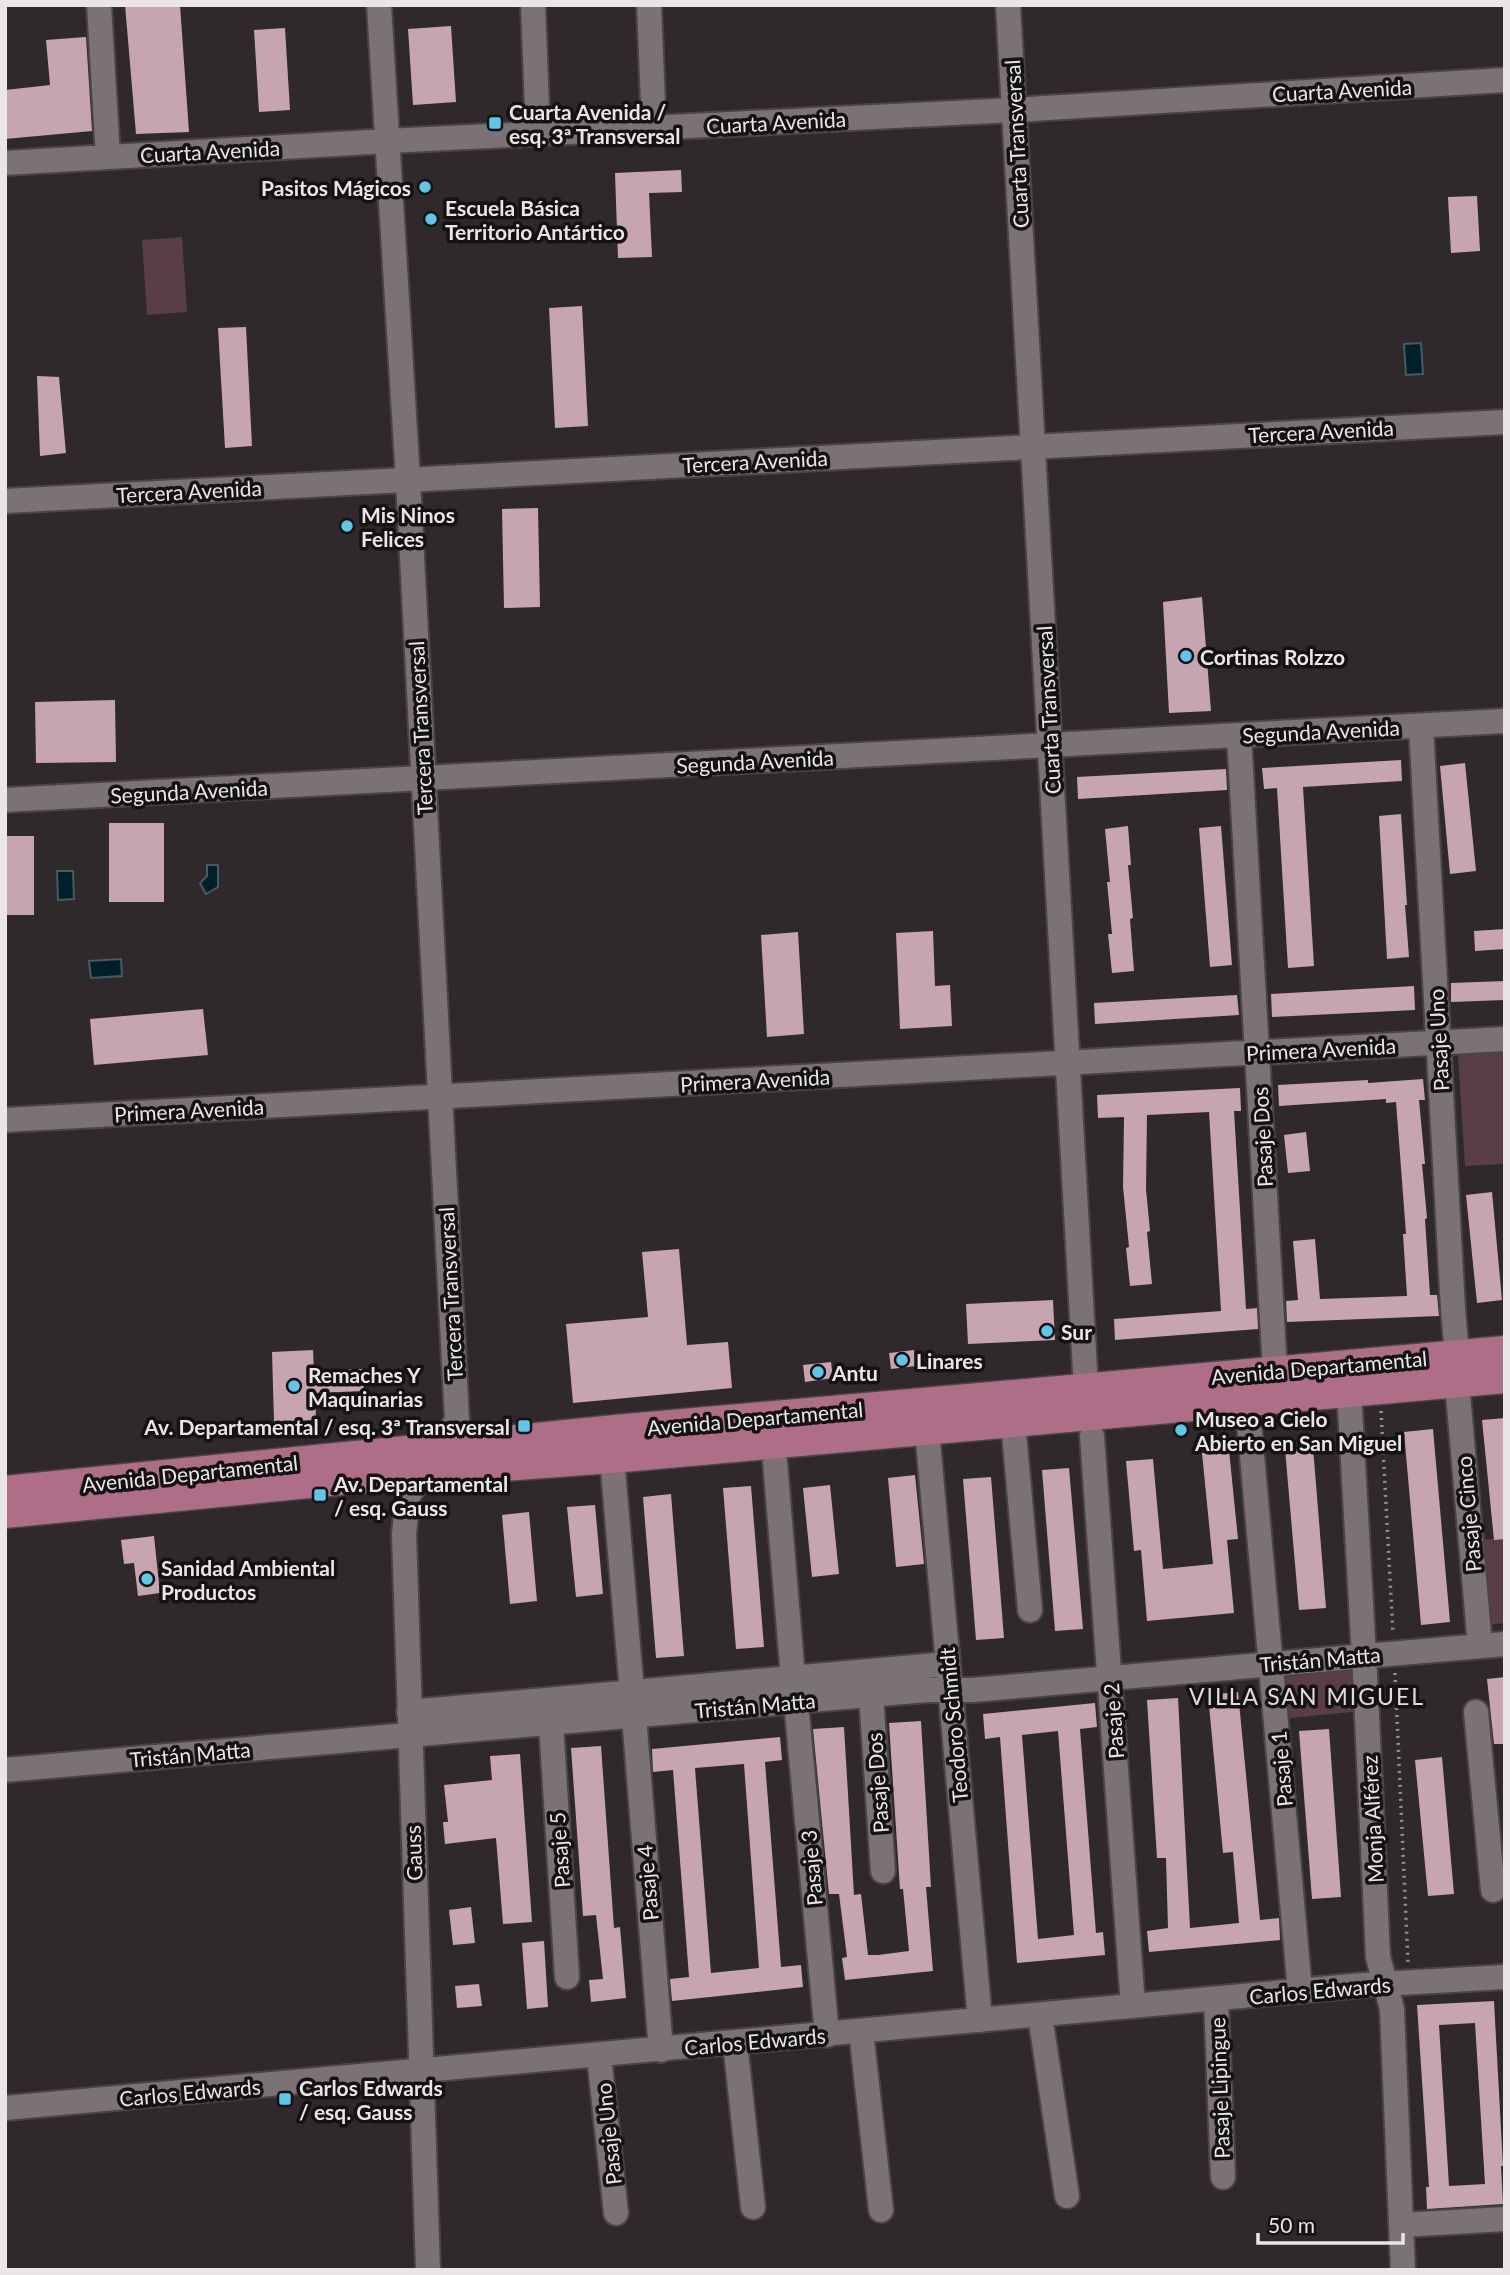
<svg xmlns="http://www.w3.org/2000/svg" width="1510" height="2275" viewBox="0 0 1510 2275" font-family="Lato,sans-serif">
  <rect width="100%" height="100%" fill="#2f292b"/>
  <path fill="#593e48" d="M182 237 187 312 147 315 142 240Z
    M1505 1052V1164L1465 1166 1458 1055Z
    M1505 1538V1623L1488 1625 1480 1540Z
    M1357 1665 1361 1711 1281 1719 1277 1673Z"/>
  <path fill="#002029" stroke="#465b62" stroke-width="2" d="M1421 343 1423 374 1406 375 1404 344Z
    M207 865H218V887L206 894 200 883 207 876Z
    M57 871H73L74 899 58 900Z
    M121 959 122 976 91 978 89 961Z"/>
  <path fill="#c6a5b0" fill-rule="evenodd" d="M125 5H180L189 132 136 134Z
    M451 26 456 102 413 105 408 29Z
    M285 28 290 110 259 112 254 30Z
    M86 37 92 131 5 139V90L50 85 46 40Z
    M681 170 682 192 649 193 652 257 618 258 615 173Z
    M1477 196 1480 251 1451 253 1448 197Z
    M582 306 588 426 555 428 549 308Z
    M246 327 252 446 225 448 218 328Z
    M37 376 59 377 66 453 40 456Z
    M538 508 540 607 504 608 502 509Z
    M1202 597 1211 711 1169 713 1163 602Z
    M115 700 116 762 36 763 35 702Z
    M1401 760 1402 781 1303 787 1314 966 1288 968 1277 788 1264 789 1262 768Z
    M1465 763 1476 871 1450 874 1440 766Z
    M1226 769 1227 790 1078 799 1077 777Z
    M1401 814 1407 905H1405L1409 957 1387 959 1379 816Z
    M109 823H164V902H109Z
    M1128 826 1131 865H1128L1133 918 1130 919 1134 971 1112 973 1108 934H1112L1107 882H1110L1105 829Z
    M1221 826 1232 965 1210 967 1199 828Z
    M5 836H34V915H5Z
    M1505 929V949L1475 951 1474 931Z
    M933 931 935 986 950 985 952 1026 900 1029 896 933Z
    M798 932 804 1034 767 1037 761 935Z
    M1505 981V1000L1451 1002V983Z
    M1414 986 1415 1010 1272 1017 1271 994Z
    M1237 995 1239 1015 1095 1024 1094 1003Z
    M203 1009 208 1055 94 1065 90 1019Z
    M1423 1079 1425 1100H1419L1425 1164H1422L1427 1218 1425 1219 1430 1295H1437L1439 1316 1287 1322 1286 1301 1298 1300 1293 1241 1315 1239 1320 1299 1407 1296 1403 1234H1406L1396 1102 1386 1103V1099L1279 1106 1278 1085 1368 1080V1083Z
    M1240 1088 1241 1111H1234L1246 1309 1257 1308 1258 1329 1115 1340 1114 1319 1221 1311 1209 1112 1147 1115 1146 1189 1150 1231 1147 1232 1152 1284 1130 1286 1126 1248 1129 1247 1123 1187 1124 1117 1098 1118 1097 1095Z
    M1306 1132 1310 1171 1288 1173 1284 1135Z
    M1492 1192 1502 1300 1477 1303 1466 1195Z
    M679 1249 687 1345 728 1342 732 1388 573 1403 566 1324 648 1317 642 1252Z
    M1053 1300 1055 1340 968 1344 966 1304Z
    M313 1350 314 1371 363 1369 364 1391 315 1393 316 1420 274 1422 272 1352Z
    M914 1350 916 1366 891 1369 889 1353Z
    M831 1362 833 1378 805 1382 803 1365Z
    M1505 1418V1539L1494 1540 1482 1420Z
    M1433 1429 1450 1622 1421 1625 1404 1432Z
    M1313 1447 1326 1608 1299 1610 1285 1449Z
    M1229 1450 1238 1539 1227 1540 1234 1613 1147 1621 1141 1550 1134 1551 1126 1461 1153 1459 1163 1569 1213 1564 1202 1453Z
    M1069 1468 1083 1629 1055 1631 1042 1470Z
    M915 1475 924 1564 896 1567 888 1478Z
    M991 1477 1004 1638 976 1640 963 1479Z
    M830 1485 839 1574 812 1577 803 1488Z
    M751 1486 764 1647 736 1649 723 1488Z
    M671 1494 684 1656 656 1658 643 1497Z
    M595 1505 603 1594 576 1597 567 1507Z
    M529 1512 537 1601 510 1604 502 1515Z
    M154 1536 160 1593 138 1596 134 1563 124 1564 121 1540Z
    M1505 1677V1744H1494L1487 1679Z
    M1238 1692 1260 1920 1279 1918 1280 1940 1149 1952 1147 1931 1168 1928 1166 1858H1157L1147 1700 1178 1698 1190 1928 1239 1923 1233 1852 1223 1853 1208 1695Z
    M1095 1703 1097 1727 1080 1729 1096 1933 1103 1932 1105 1955 1017 1963 1000 1737 985 1739 983 1714ZM1058 1731 1074 1935 1038 1939 1022 1735Z
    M921 1721 931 1887H926L933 1971 845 1980 842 1958 847 1957 839 1894H829L813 1729 844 1727 854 1895 861 1894 868 1955H878L909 1951 903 1889H900L889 1723Z
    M1329 1729 1341 1897 1312 1899 1299 1731Z
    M780 1737 782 1760 765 1762 781 1967 801 1965 803 1987 672 2001 670 1979 689 1977 673 1770 653 1772 652 1749ZM744 1764 759 1968 711 1973 695 1768Z
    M601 1746 614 1928 620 1927 626 1998 591 2002 589 1980 603 1979 596 1915 583 1916 571 1748Z
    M520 1754 532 1922 503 1924 496 1838 445 1844 443 1822H448L444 1785 492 1780 490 1756Z
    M1442 1757 1454 1894 1428 1896 1415 1760Z
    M471 1907 475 1943 453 1945 449 1910Z
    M544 1941 548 2007 527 2009 522 1943Z
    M479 1984 482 2006 457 2008 455 1986Z
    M1494 2001 1503 2166H1501L1503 2204 1427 2209 1426 2187H1429L1417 2005ZM1475 2023 1485 2184 1449 2186 1439 2025Z"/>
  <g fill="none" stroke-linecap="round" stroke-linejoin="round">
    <defs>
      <path id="minor" d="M99 5 108 157
        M379 5 408 480 457 1420 408 1496 404 1534 428 2270
        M533 5 538 133
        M649 5 654 128
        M1008 5 1087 1406
        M5 163 387 141 1014 110 1505 80
        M5 501 1505 422
        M1421 726 1453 1309 1457 1355
        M1239 735 1275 1371
        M5 800 1505 721
        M5 1120 1505 1039
        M1348 1373 1365 1674 1378 1957 1392 2009 1403 2270
        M1457 1383 1480 1646
        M1013 1422 1030 1610
        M1249 1422 1300 1991
        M927 1430 980 2020
        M1092 1436 1133 2006
        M612 1458 632 1692
        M775 1462 793 1678
        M871 1695 883 1871
        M796 1702 827 2035
        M409 1712 948 1664
        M1476 1712 1493 1890
        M634 1716 661 2050
        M551 1723 567 1977
        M5 1770 927 1690H973L1505 1644
        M1216 1999 1223 2177
        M1040 2015 1067 2196
        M861 2031 881 2210
        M735 2043 753 2207
        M599 2056 616 2213
        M5 2108 1363 1985 1505 1977
        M1401 2225 1505 2219"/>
      <path id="major" d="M5 1491C209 1472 412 1449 615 1430 912 1403 1208 1379 1505 1351
        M5 1513 422 1472 612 1458 1505 1378"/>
    </defs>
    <use href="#minor" stroke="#4a4446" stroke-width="28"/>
    <use href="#major" stroke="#4a4446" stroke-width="33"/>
    <path stroke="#959192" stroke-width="3.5" stroke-dasharray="2 5" stroke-linecap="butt" d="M1381 1411 1393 1634
      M1395 1673 1408 1963"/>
    <use href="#minor" stroke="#7a7274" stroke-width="24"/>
    <use href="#major" stroke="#ae6e87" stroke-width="30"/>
  </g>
  <g fill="#5cc7e8" stroke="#151213" stroke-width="2.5">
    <rect x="488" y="116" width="14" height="14" rx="3.5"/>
    <circle cx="425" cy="187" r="7"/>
    <circle cx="431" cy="219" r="7"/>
    <circle cx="347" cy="526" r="7"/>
    <circle cx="1186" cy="656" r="7"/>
    <circle cx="1047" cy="1331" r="7"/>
    <circle cx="902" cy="1360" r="7"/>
    <circle cx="818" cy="1372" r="7"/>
    <circle cx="294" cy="1386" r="7"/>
    <rect x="517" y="1419" width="14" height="14" rx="3.5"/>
    <circle cx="1181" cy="1430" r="7"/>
    <rect x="313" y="1488" width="14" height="14" rx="3.5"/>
    <circle cx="147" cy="1579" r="7"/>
    <rect x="278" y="2092" width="14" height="14" rx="3.5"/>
  </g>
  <g text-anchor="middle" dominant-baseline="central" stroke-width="7" stroke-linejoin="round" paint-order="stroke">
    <g font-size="21" fill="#eae6e7" stroke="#151213">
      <text transform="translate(1342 90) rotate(-3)">Cuarta Avenida</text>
      <text transform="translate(776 122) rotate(-3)">Cuarta Avenida</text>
      <text transform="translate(1016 144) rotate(-93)">Cuarta Transversal</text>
      <text transform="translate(210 151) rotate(-3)">Cuarta Avenida</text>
      <text transform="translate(1321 431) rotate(-3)">Tercera Avenida</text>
      <text transform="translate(755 461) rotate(-3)">Tercera Avenida</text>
      <text transform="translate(189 491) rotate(-3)">Tercera Avenida</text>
      <text transform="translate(1048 710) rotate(-93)">Cuarta Transversal</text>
      <text transform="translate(420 728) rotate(-93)">Tercera Transversal</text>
      <text transform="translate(1321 731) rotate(-3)">Segunda Avenida</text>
      <text transform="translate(755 761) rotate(-3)">Segunda Avenida</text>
      <text transform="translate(189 791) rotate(-3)">Segunda Avenida</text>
      <text transform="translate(1438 1040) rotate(-93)">Pasaje Uno</text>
      <text transform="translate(1321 1049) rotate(-3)">Primera Avenida</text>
      <text transform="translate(755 1080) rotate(-3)">Primera Avenida</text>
      <text transform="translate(189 1110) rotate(-3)">Primera Avenida</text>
      <text transform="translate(1262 1137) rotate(-93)">Pasaje Dos</text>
      <text transform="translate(450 1294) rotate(-93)">Tercera Transversal</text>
      <text transform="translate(1319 1367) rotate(-5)">Avenida Departamental</text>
      <text transform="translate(755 1418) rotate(-5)">Avenida Departamental</text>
      <text transform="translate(190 1473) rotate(-6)">Avenida Departamental</text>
      <text transform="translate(1468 1514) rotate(-95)">Pasaje Cinco</text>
      <text transform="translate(1320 1659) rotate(-5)">Tristán Matta</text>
      <text transform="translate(755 1705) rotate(-5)">Tristán Matta</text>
      <text transform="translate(1113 1721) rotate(-94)">Pasaje 2</text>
      <text transform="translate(953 1725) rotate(-95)">Teodoro Schmidt</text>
      <text transform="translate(190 1754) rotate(-5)">Tristán Matta</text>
      <text transform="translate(1281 1769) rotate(-95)">Pasaje 1</text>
      <text transform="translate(877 1783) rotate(-94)">Pasaje Dos</text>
      <text transform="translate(1372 1819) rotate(-93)">Monja Alférez</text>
      <text transform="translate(559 1850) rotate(-94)">Pasaje 5</text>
      <text transform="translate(413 1853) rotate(-92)">Gauss</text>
      <text transform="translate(811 1868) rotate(-95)">Pasaje 3</text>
      <text transform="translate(647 1883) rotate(-95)">Pasaje 4</text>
      <text transform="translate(1320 1990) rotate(-5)">Carlos Edwards</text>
      <text transform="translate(755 2041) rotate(-5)">Carlos Edwards</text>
      <text transform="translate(1219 2088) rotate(-92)">Pasaje Lipingue</text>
      <text transform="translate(190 2092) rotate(-5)">Carlos Edwards</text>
      <text transform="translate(608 2134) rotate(-96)">Pasaje Uno</text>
    </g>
    <g font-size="21" font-weight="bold" fill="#eae6e7" stroke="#151213" text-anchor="start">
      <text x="509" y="111">Cuarta Avenida /<tspan x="509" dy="24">esq. 3ª Transversal</tspan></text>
      <text x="411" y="187" text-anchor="end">Pasitos Mágicos</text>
      <text x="445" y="207">Escuela Básica<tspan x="445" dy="24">Territorio Antártico</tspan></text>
      <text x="361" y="514">Mis Ninos<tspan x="361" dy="24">Felices</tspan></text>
      <text x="1200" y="656">Cortinas Rolzzo</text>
      <text x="1061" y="1331">Sur</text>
      <text x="916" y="1360">Linares</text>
      <text x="832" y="1372">Antu</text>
      <text x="308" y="1374">Remaches Y<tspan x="308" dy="24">Maquinarias</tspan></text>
      <text x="1195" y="1418">Museo a Cielo<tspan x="1195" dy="24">Abierto en San Miguel</tspan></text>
      <text x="510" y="1426" text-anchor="end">Av. Departamental / esq. 3ª Transversal</text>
      <text x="334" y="1483">Av. Departamental<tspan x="334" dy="24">/ esq. Gauss</tspan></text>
      <text x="161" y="1567">Sanidad Ambiental<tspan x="161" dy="24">Productos</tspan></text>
      <text x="299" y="2087">Carlos Edwards<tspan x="299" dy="24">/ esq. Gauss</tspan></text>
    </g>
    <g font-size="23" letter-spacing="2" fill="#e3dadd" stroke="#151213">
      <text x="1307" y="1696">VILLA SAN MIGUEL</text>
    </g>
  </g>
  <rect width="1510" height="2275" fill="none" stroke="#eae6e7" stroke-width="14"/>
  <path d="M1258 2233v10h145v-10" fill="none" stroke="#eae6e7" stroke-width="3.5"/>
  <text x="1268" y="2233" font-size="21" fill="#eae6e7" stroke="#151213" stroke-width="5" paint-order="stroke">50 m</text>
</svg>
